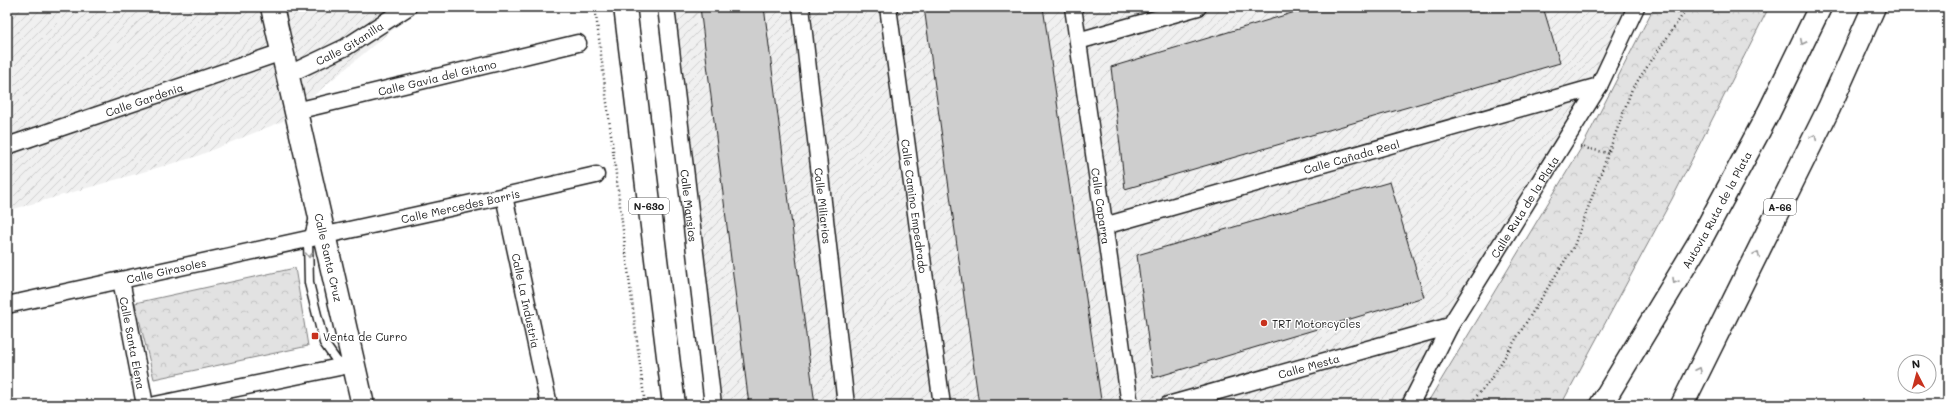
<svg xmlns="http://www.w3.org/2000/svg" width="1955" height="412" viewBox="0 0 1955 412" font-family="Mali,sans-serif">
  <defs>
    <pattern id="industrial-furrows" width="10" height="10" patternUnits="userSpaceOnUse"><rect width="10" height="10" fill="#f0f0f0"/><path d="M-1 1l2-2M0 10L10 0M9 11l2-2" fill="none" stroke="#cdcdcd"/></pattern>
    <pattern id="park-crowns" width="20" height="18" patternUnits="userSpaceOnUse"><rect width="20" height="18" fill="#e2e2e2"/><path d="M2 6a3 3 0 1 1 6 0M12 15a3 3 0 1 1 6 0" fill="none" stroke="#c1c1c1"/></pattern>
  </defs>
  <rect width="100%" height="100%" fill="#fff"/>
  <filter id="ink" filterUnits="userSpaceOnUse"><feTurbulence type="fractalNoise" baseFrequency=".025" numOctaves="2"/><feDisplacementMap in="SourceGraphic" scale="8" xChannelSelector="R" yChannelSelector="G"/><feConvolveMatrix kernelMatrix="1 2 1 2 8 2 1 2 1" color-interpolation-filters="sRGB"/></filter>
  <g filter="url(#ink)">
    <path fill="url(#industrial-furrows)" d="M7 7H424L387 34 283 121 195 157 7 211Z
      M666 7H1636L1410 405H713Z"/>
    <path fill="url(#park-crowns)" stroke="#7f7f7f" d="M1654 7H1769L1672 199 1561 405H1426L1583 145Z
      M295 268 308 346 154 379 135 303Z"/>
    <path fill="#cecece" stroke="#1c1c1c" d="M700 7H764L815 405H749Z
      M924 7H1043L1101 400 1085 405H979Z
      M1312 7H1543L1560 63 1125 189 1111 67Z
      M1390 182 1424 297 1153 378 1137 255Z"/>
    <g fill="none" stroke-linecap="round" stroke-linejoin="round">
      <defs>
        <path id="lane" d="M314 217 308 240 309 283 324 343 341 367"/>
        <g id="street">
          <path id="s1" d="M666 7 713 405"/>
          <path id="s2" d="M801 7 846 405"/>
          <path id="s3" d="M888 7 942 405"/>
          <path id="s4" d="M1073 7 1130 405"/>
          <path d="M1078 41 1198 7"/>
          <path id="s5" d="M287 75 346 47 408 7"/>
          <path id="s6" d="M296 111 578 43"/>
          <path id="s7" d="M7 146 282 52"/>
          <path id="s8" d="M504 196 549 405"/>
          <path id="s9" d="M1104 226 1599 86"/>
          <path id="s10" d="M121 280 145 405"/>
          <path id="s11" d="M7 305 504 196 596 175"/>
          <path d="M155 405 354 364"/>
          <path id="s12" d="M1168 405 1450 326"/>
          <path id="s13" d="M1410 405 1450 326 1599 86 1636 7"/>
        </g>
        <g id="secondary">
          <path id="s14" d="M272 7 363 405"/>
        </g>
        <g id="highway">
          <path d="M625 7 674 405"/>
          <path id="s15" d="M1601 405 1701 239 1769 112 1820 7"/>
          <path d="M1682 405 1829 108 1874 7"/>
        </g>
      </defs>
      <use href="#lane" stroke="#1c1c1c" stroke-width="11"/>
      <use href="#street" stroke="#1c1c1c" stroke-width="19"/>
      <use href="#secondary" stroke="#1c1c1c" stroke-width="25"/>
      <use href="#highway" stroke="#1c1c1c" stroke-width="25"/>
      <path stroke="#1c1c1c" stroke-width="2.5" stroke-dasharray="1 3" stroke-linecap="butt" d="M595 7 645 405
        M1580 147 1608 153
        M1429 399 1436 405
        M1469 405 1489 382 1574 246 1632 89 1688 7"/>
      <use href="#lane" stroke="#fff" stroke-width="8"/>
      <use href="#street" stroke="#fff" stroke-width="16"/>
      <use href="#secondary" stroke="#fff" stroke-width="22"/>
      <use href="#highway" stroke="#fff" stroke-width="22"/>
    </g>
    <defs><path id="oneway-chevron" d="M-2-3.5L2.5 0L-2 3.5" fill="none" stroke-width="1.6" stroke-linecap="round" stroke-linejoin="round"/></defs>
    <g stroke="#999">
      <use href="#oneway-chevron" transform="translate(1803 42) rotate(116)"/>
      <use href="#oneway-chevron" transform="translate(1814 137) rotate(-64)"/>
      <use href="#oneway-chevron" transform="translate(1757 254) rotate(-63)"/>
      <use href="#oneway-chevron" transform="translate(309 255) rotate(89)"/>
      <use href="#oneway-chevron" transform="translate(1675 281) rotate(121)"/>
      <use href="#oneway-chevron" transform="translate(1699 370) rotate(-64)"/>
    </g>
  </g>
  <g fill="#c8321e" stroke="#fff" stroke-width="1.5">
    <circle cx="1264" cy="323" r="4"/>
    <rect x="311" y="332" width="8" height="8" rx="2"/>
  </g>
  <g text-anchor="middle" dominant-baseline="central" stroke-width="3" stroke-linejoin="round" paint-order="stroke">
    <g fill="#fff" stroke="#606060" stroke-width="1">
      <rect x="629" y="198" width="40" height="16" rx="3"/>
      <rect x="1764" y="199" width="32" height="16" rx="3"/>
    </g>
    <g font-size="10" font-weight="bold" fill="#1c1c1c">
      <text x="649" y="206">N-630</text>
      <text x="1780" y="207">A-66</text>
    </g>
    <g font-size="11" fill="#1c1c1c" stroke="#fff">
      <text stroke="none"><textPath href="#s5" startOffset="70">Calle Gitanilla</textPath></text>
      <text stroke="none"><textPath href="#s6" startOffset="145">Calle Gavia del Gitano</textPath></text>
      <text stroke="none"><textPath href="#s7" startOffset="145">Calle Gardenia</textPath></text>
      <text stroke="none"><textPath href="#s9" startOffset="257">Calle Cañada Real</textPath></text>
      <text stroke="none"><textPath href="#s11" startOffset="464">Calle Mercedes Barris</textPath></text>
      <text stroke="none"><textPath href="#s1" startOffset="200">Calle Mansios</textPath></text>
      <text stroke="none"><textPath href="#s2" startOffset="200">Calle Miliarios</textPath></text>
      <text stroke="none"><textPath href="#s3" startOffset="201">Calle Camino Empedrado</textPath></text>
      <text stroke="none"><textPath href="#s4" startOffset="201">Calle Caparra</textPath></text>
      <text stroke="none"><textPath href="#s13" startOffset="229">Calle Ruta de la Plata</textPath></text>
      <text stroke="none"><textPath href="#s15" startOffset="227">Autovía Ruta de la Plata</textPath></text>
      <text stroke="none"><textPath href="#s14" startOffset="257">Calle Santa Cruz</textPath></text>
      <text stroke="none"><textPath href="#s11" startOffset="163">Calle Girasoles</textPath></text>
      <text stroke="none"><textPath href="#s8" startOffset="107">Calle La Industria</textPath></text>
      <text stroke="none"><textPath href="#s10" startOffset="64">Calle Santa Elena</textPath></text>
      <text stroke="none"><textPath href="#s12" startOffset="146">Calle Mesta</textPath></text>
    </g>
    <g font-size="11" fill="#1c1c1c" stroke="#fff" text-anchor="start">
      <text x="1272" y="323">TRT Motorcycles</text>
      <text x="323" y="336">Venta de Curro</text>
    </g>
  </g>
  <rect width="1955" height="412" fill="none" stroke="#fff" stroke-width="24"/>
  <rect x="12" y="12" width="1931" height="388" fill="none" stroke="#1c1c1c" stroke-width="1.5" filter="url(#ink)"/>
  <g transform="translate(1917 374) rotate(354)"><circle r="19" fill="#ffffff" stroke="#a4a4a4"/>
  <path d="M0-3L7 15L0 10L-7 15Z" fill="#c8321e"/>
  <text y="-6" font-size="11" font-weight="bold" text-anchor="middle" fill="#1c1c1c">N</text>
  </g>
</svg>
